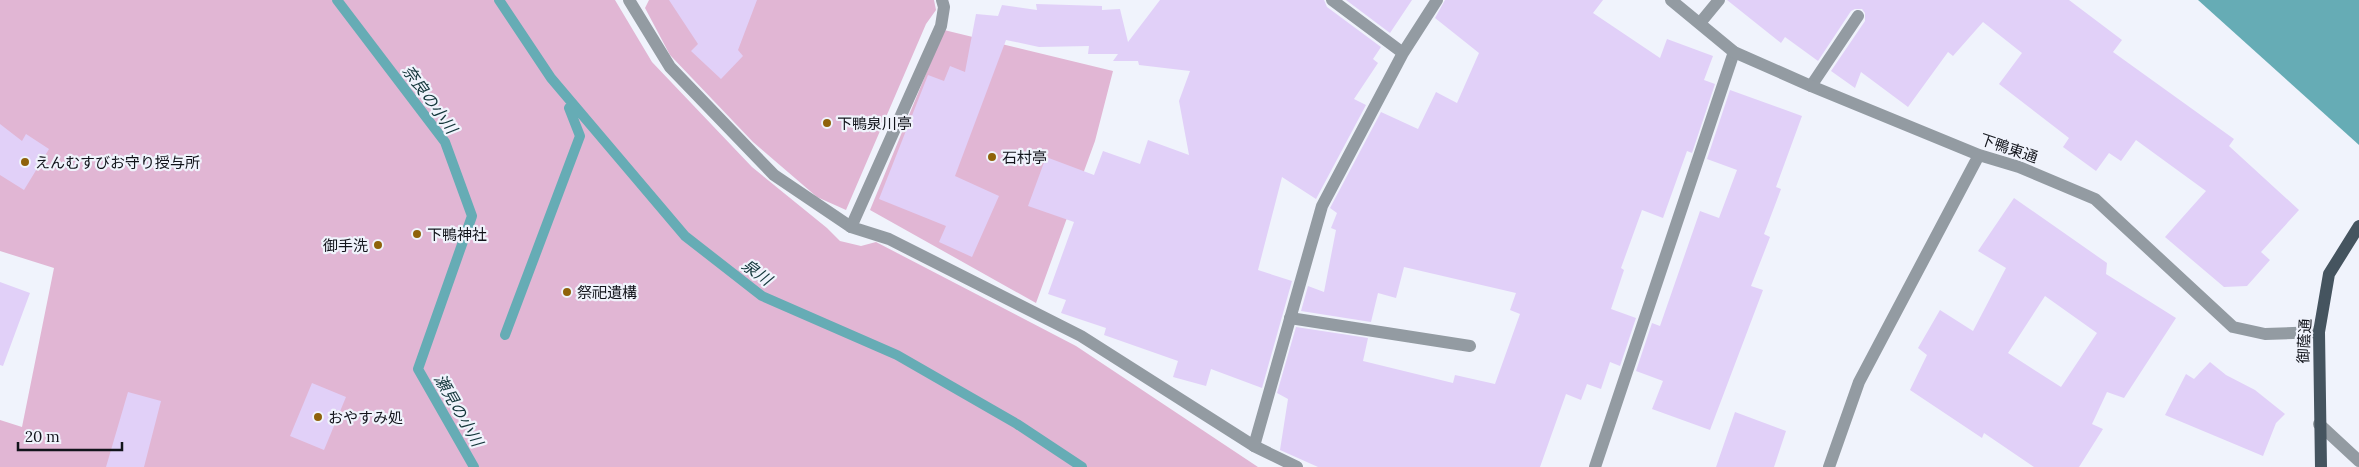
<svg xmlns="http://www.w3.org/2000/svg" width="2359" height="467" viewBox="0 0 2359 467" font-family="Lora,'Noto Sans JP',serif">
  <rect width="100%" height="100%" fill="#f0f3fc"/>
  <path fill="#e1b6d4" d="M0 0H615L652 62 752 167 827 228 840 241 861 246 876 242 1076 346 1258 467H0V420L22 427 54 268 0 251Z
    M649 0H934L936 10 926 24 846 210 817 197 753 142 670 55 645 8Z
    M944 30 1113 71 1095 141 1036 303 870 210Z"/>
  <path fill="#66acb5" d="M2198 0H2359V145Z"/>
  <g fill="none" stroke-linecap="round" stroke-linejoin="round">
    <path stroke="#66acb5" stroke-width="10" d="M337 0 445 142 472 216 418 369 474 467
      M499 0 551 78 685 236 762 296 897 355 1017 424 1082 467
      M505 335 580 136 569 108"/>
  </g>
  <path fill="#e1d0f8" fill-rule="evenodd" d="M669 0H757L738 50 743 56 721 79 691 51 698 44Z
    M1160 0H1324L1327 7 1381 47 1373 59 1378 63 1354 99 1366 105 1316 199 1282 177 1258 270 1292 281 1262 388 1211 369 1206 386 1173 377 1178 361 1104 335 1106 328 1061 313 1066 300 1048 294 1074 222 1028 206 1046 157 1094 175 1103 151 1140 164 1148 140 1189 155 1179 101 1190 71 1139 65 1138 61H1113L1118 54H1088L1089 46 1039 47 1006 40 955 176 999 196 972 257 939 242 946 226 879 199 928 75 944 81 950 66 965 72 976 14 998 16 1002 5 1037 10 1036 4 1102 6V10L1120 9 1128 42Z
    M1346 0H1412L1390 33Z
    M1445 0H1603L1593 13 1660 58 1667 39 1713 56 1704 80 1715 84 1692 153 1687 151 1663 218 1642 210 1621 268 1624 270 1611 309 1636 318 1620 366 1610 362 1601 389 1587 384 1581 400 1566 394 1540 467H1318L1280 450 1288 399 1277 393 1296 327 1368 338 1363 361 1453 383 1455 375 1495 384 1520 314 1510 310 1516 293 1404 267 1396 298 1378 293 1371 322 1301 311 1308 286 1324 292 1336 230 1331 228 1337 213 1330 208 1381 112 1418 129 1436 92 1457 103 1479 53 1435 18Z
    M1727 0H2069L2122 40 2113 52 2234 139 2229 146 2299 210 2261 252 2270 260 2247 286 2224 287 2165 237 2206 191 2136 140 2121 161 2109 153 2096 171 2063 147 2069 138 1999 84 2022 53 1983 22 1953 56 1948 52 1908 107 1861 72 1855 88 1831 71 1865 21V13L1862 9H1855L1851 11 1818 61 1785 37 1781 43Z
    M1730 90 1802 116 1776 187 1781 189 1764 234 1770 237 1751 286 1763 290 1710 430 1652 409 1663 381 1636 371 1652 323 1660 326 1700 211 1719 218 1737 170 1707 159Z
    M0 124 22 141 26 134 49 149 24 190 0 175Z
    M2014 198 2107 263 2106 274 2176 318 2124 398 2107 392 2092 424 2103 429 2079 467H2034L1984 433 1982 438 1910 390 1927 355 1918 348 1940 310 1973 331 2006 268 1978 251ZM2045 296 2097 333 2061 387 2008 353Z
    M0 282 30 293 3 366 0 365Z
    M2210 362 2226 375 2255 390 2285 414 2276 423 2263 456 2165 415 2186 374 2194 379Z
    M312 383 346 397 324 450 290 436Z
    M128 392 161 401 144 467H106Z
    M1735 412 1786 431 1774 467H1716Z"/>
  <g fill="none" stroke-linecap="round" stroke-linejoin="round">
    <path stroke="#939ba2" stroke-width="12" d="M629 0 670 67 774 175 851 227
      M1700 23 1719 0
      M1811 86 1858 16
      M1290 318 1470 346
      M1254 446 1297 467
      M1595 467 1734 52"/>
    <path stroke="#939ba2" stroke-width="12" d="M942 0 944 7 941 26 851 227 889 239 1081 336 1254 446 1322 206 1403 53 1437 0
      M1332 0 1403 53
      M1671 0 1734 52 1811 86 1979 155 2019 167 2095 199 2233 327 2265 334 2319 332
      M2319 424 2359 461
      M1829 467 1859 382 1979 155"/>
    <path stroke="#45545f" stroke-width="12" d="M2321 467 2319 332 2329 274 2359 226"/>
  </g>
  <g fill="#8f620a" stroke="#f0f3fc" stroke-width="2">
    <circle cx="827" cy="123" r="5"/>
    <circle cx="992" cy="157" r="5"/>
    <circle cx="25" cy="162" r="5"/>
    <circle cx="417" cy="234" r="5"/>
    <circle cx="378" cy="245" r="5"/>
    <circle cx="567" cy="292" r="5"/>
    <circle cx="318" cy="417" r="5"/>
  </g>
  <g text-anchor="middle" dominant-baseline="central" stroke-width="4.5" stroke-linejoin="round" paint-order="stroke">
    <g font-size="15" fill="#12141b" stroke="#f0f3fc" text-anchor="start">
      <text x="837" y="123">下鴨泉川亭</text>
      <text x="1002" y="157">石村亭</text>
      <text x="35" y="162">えんむすびお守り授与所</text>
      <text x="427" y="234">下鴨神社</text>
      <text x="368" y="245" text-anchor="end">御手洗</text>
      <text x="577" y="292">祭祀遺構</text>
      <text x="328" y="417">おやすみ処</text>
    </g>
    <g font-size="15" fill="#12141b" stroke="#f0f3fc">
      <text transform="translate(2009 148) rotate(19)">下鴨東通</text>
      <text transform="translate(2304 341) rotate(-87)">御蔭通</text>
    </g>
    <g font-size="16" font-style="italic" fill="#12353a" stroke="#f0f3fc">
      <text transform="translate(430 99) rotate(54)">奈良の小川</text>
      <text transform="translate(757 272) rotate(36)">泉川</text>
      <text transform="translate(459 410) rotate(60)">瀬見の小川</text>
    </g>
  </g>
  <path d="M18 442v8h104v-8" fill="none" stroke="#12141b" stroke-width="2.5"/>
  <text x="25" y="442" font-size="15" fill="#12141b" stroke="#f0f3fc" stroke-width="4" paint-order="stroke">20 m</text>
</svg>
